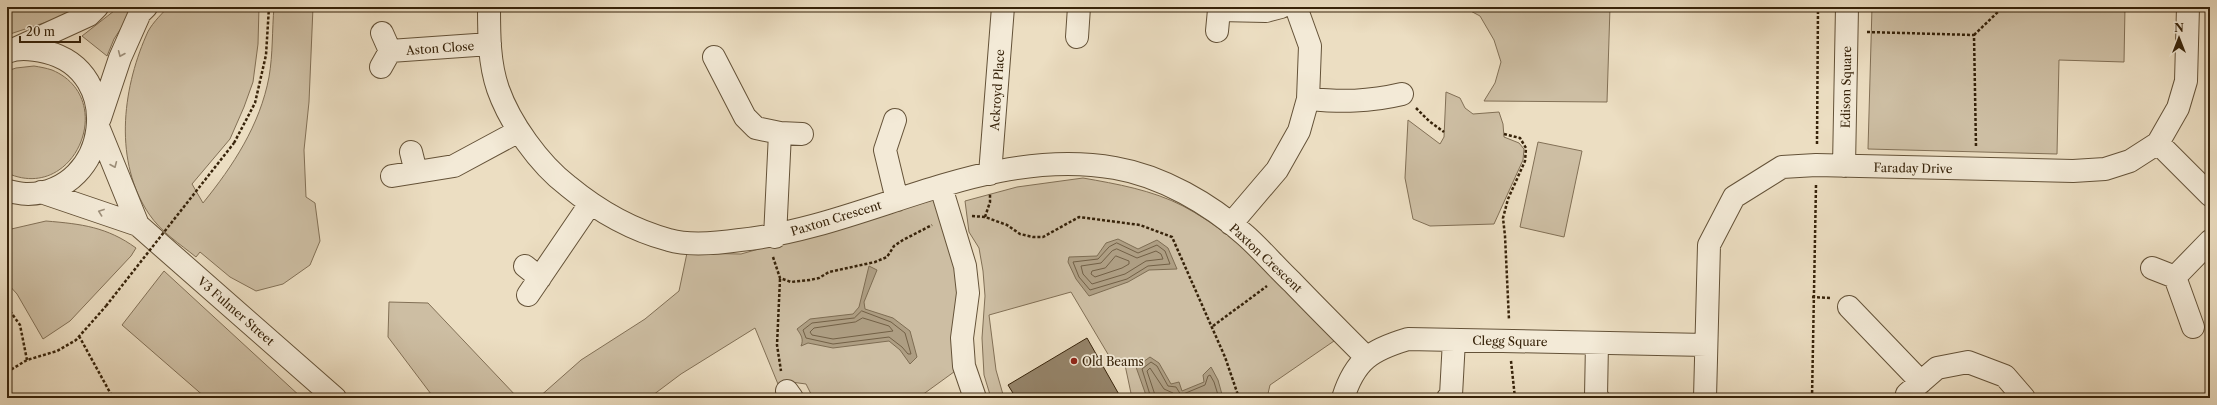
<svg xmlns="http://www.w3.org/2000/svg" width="2217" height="405" viewBox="0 0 2217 405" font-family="'Libre Caslon Text',serif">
  <rect width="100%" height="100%" fill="#ecdec2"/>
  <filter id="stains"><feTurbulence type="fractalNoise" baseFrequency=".005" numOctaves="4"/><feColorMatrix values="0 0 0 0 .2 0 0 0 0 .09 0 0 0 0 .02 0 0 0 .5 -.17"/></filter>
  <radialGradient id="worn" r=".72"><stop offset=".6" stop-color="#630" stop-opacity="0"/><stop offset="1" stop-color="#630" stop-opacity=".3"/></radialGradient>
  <path fill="#cdbea3" stroke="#827056" d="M7 7H81L65 16 7 35Z
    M119 7H135L114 39 107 56 82 36Z
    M168 7H259L258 44 253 82 244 107 230 139 192 184 203 203C233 166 260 125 269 77 273 54 272 30 274 7H313L309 102 304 150 306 197 315 203 320 241 310 265 283 284 256 291 230 277 200 252 196 257C180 244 161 232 149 214 114 162 122 91 146 36 150 25 160 16 168 7Z
    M1463 7H1610L1607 102 1484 101 1495 83 1501 62 1494 40 1480 16Z
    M1872 7H2125L2124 62 2059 60 2057 154 1868 149Z
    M34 66C40 67 46 68 52 70 119 98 75 204 7 173V71L16 68Z
    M1446 92 1460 98 1465 108 1473 114 1499 112 1503 124 1504 137 1519 143 1524 149 1523 160 1518 171 1494 224 1430 226 1413 219 1405 178 1408 120 1440 144 1444 137Z
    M1538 142 1582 151 1564 237 1520 227Z
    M1083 178C1117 184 1152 190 1183 206 1243 238 1291 291 1334 341L1270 385 1267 398H1132L1125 365 1115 366 1071 292 989 315 996 370 1004 398H991L984 375 982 338 985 296 983 271 979 248 969 232 965 201 1017 187Z
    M933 200 957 256 958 369 918 398H813L806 384 791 382 780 389 755 328 681 374 649 398H538L581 360 645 319 679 291 687 253 741 254Z
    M46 221C82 224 107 227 136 248L131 256 70 321 43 339 17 294 7 283V230Z
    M164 271 302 398H206L122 325Z
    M389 302 428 303 518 398H434L388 337Z"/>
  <path fill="#ae9e83" stroke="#7e6d53" d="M1118 239 1138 249 1157 240 1168 248 1177 269 1149 270 1128 282 1089 296 1076 279 1068 262 1069 257 1097 256 1106 243Z
    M869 266 877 270 864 302 865 309 893 318 910 331 917 357 910 364 900 350 889 341 833 348 808 343 801 346C804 339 801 335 797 329L810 319 853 314 859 307Z
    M1150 357 1159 363 1171 384 1179 382 1182 391 1204 382 1203 375 1211 367 1218 380 1223 398H1147L1136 367Z"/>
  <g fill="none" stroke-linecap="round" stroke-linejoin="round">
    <path stroke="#726046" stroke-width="1" d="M1117 243 1138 253 1157 245 1165 251 1170 264 1148 266 1127 279 1090 290 1079 277 1073 262 1098 259 1109 247Z
      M1117 249 1137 258 1156 251 1161 254 1163 259 1146 261 1125 274 1092 284 1083 274 1081 266 1101 263 1112 251Z
      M1116 256 1129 261V264L1122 268 1095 277 1091 274 1092 271 1105 268Z
      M862 311 891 322 905 333 911 354H908L902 347 889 337 833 344 806 338 803 330 812 323 854 318Z
      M863 318 889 326 893 331 833 339 812 335 810 332 814 328 855 322Z
      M1151 398 1142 369 1151 362 1157 366 1168 386 1176 387 1181 395 1205 385 1208 376 1210 375 1214 382 1219 398
      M1156 398 1147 371 1150 368 1164 389 1173 393 1177 398"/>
  </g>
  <path fill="#95846a" stroke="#37230a" d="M1087 338 1121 398H1016L1008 385Z"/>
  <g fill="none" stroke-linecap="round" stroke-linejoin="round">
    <defs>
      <path id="minor" d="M489 7C489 34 489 63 498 89 510 123 539 164 568 186 597 210 632 230 669 240 689 246 719 243 740 240 867 227 984 145 1115 168 1162 176 1210 204 1245 235 1262 250 1276 267 1292 282 1316 307 1341 332 1366 357
        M1219 7V10L1266 11 1281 7
        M1217 31 1219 10
        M382 33 390 51
        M1077 37 1079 7
        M17 48 89 15 97 7
        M7 52C19 47 33 49 46 52 125 71 110 192 28 194 21 194 14 192 7 191
        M714 57 745 117 756 128 780 133 775 237
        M381 67 390 51 490 44
        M1308 99C1342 102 1368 102 1402 94
        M100 118 120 58 140 13 146 7
        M895 120 885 150 897 200
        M99 129 138 225
        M780 133 802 134
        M2158 143 2210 195
        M411 152 416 172
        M1844 166 1847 7
        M990 174 1003 7
        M392 176 454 166 519 131
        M941 187 965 266 968 293 962 338 964 366 975 398
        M41 192 138 225 335 398
        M1231 224 1277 170 1299 131 1308 99 1310 46 1296 7
        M525 266 540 278
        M2152 268 2175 277
        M528 295 590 204
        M1849 307 1921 382
        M2193 327 2175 277 2210 241
        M1597 343 1596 396 1598 398
        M787 391 792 398
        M1343 398C1355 360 1371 350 1408 339L1706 345
        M1448 398 1451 395 1454 340
        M1705 398 1709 245 1734 197 1782 167 1816 165 2073 171 2105 169 2130 161 2158 143 2178 108 2186 81 2188 7
        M1906 398 1907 394 1937 368 1968 362 2005 376 2024 398"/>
    </defs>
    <use href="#minor" stroke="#645238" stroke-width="24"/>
    <path stroke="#37230a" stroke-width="2.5" stroke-dasharray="3 2" stroke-linecap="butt" d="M1867 32 1974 35 1976 147
      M1974 35 2003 7
      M1416 108 1429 121 1444 132
      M1504 134 1520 138 1526 148 1525 161 1508 199 1503 218 1505 236 1509 320
      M234 143 255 103 266 55 269 7
      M1817 144 1818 7
      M972 216 985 217 1007 225 1020 234 1033 237H1043L1079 217 1140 225 1172 237 1225 357 1239 398
      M985 217 990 202V194
      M773 257 780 278 791 282 810 280 819 278 829 272 875 262 887 257 894 246 903 240 932 225
      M780 279 777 345 781 371
      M1812 297 1831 298
      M7 307 20 325 27 360
      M1213 326 1267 286
      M79 336 113 398
      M1511 361 1515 398
      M7 372 27 360 57 351 76 340 106 306
      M1812 398 1816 185"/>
    <use href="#minor" stroke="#f3ead7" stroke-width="22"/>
    <path stroke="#37230a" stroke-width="2.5" stroke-dasharray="3 2" stroke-linecap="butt" d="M106 306 234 143"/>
  </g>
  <defs><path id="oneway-chevron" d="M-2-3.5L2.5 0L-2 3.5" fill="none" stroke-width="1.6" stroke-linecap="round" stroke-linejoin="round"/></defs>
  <g stroke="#9e907b">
    <use href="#oneway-chevron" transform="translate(121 54) rotate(113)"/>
    <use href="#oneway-chevron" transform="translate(114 165) rotate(67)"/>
    <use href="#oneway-chevron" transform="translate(101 212) rotate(-160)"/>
  </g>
  <circle fill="#8f2418" stroke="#f3ead7" stroke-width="1.5" cx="1074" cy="361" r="4"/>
  <g text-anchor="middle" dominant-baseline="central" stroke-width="3.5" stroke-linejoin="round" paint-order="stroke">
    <g font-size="12" fill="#37230a" stroke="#f3ead7">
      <text transform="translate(440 48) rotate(-4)">Aston Close</text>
      <text transform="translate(1846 87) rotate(-89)">Edison Square</text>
      <text transform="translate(997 90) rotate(-86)">Ackroyd Place</text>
      <text transform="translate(1913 168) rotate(1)">Faraday Drive</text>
      <text transform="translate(836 218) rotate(-17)">Paxton Crescent</text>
      <text transform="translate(1266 258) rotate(43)">Paxton Crescent</text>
      <text transform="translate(236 311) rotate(41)">V3 Fulmer Street</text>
      <text transform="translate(1510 341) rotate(1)">Clegg Square</text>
    </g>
    <g font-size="12" fill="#37230a" stroke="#f3ead7" text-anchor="start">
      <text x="1082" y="361">Old Beams</text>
    </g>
  </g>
  <rect width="2217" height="405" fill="none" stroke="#ecdec2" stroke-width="24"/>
  <rect x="8" y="8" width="2201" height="389" fill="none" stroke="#37230a" stroke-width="2"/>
  <rect x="12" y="12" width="2193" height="381" fill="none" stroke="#37230a"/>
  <g transform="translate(2179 38)" stroke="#f3ead7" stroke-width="3" paint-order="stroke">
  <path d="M0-3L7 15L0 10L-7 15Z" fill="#37230a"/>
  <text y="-6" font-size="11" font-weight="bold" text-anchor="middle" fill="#37230a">N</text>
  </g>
  <path d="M20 36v6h60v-6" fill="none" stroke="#37230a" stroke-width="2"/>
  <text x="26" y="36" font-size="12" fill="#37230a" stroke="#f3ead7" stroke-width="3" paint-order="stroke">20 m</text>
  <rect width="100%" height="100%" filter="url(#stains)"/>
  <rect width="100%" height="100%" fill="url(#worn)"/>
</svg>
